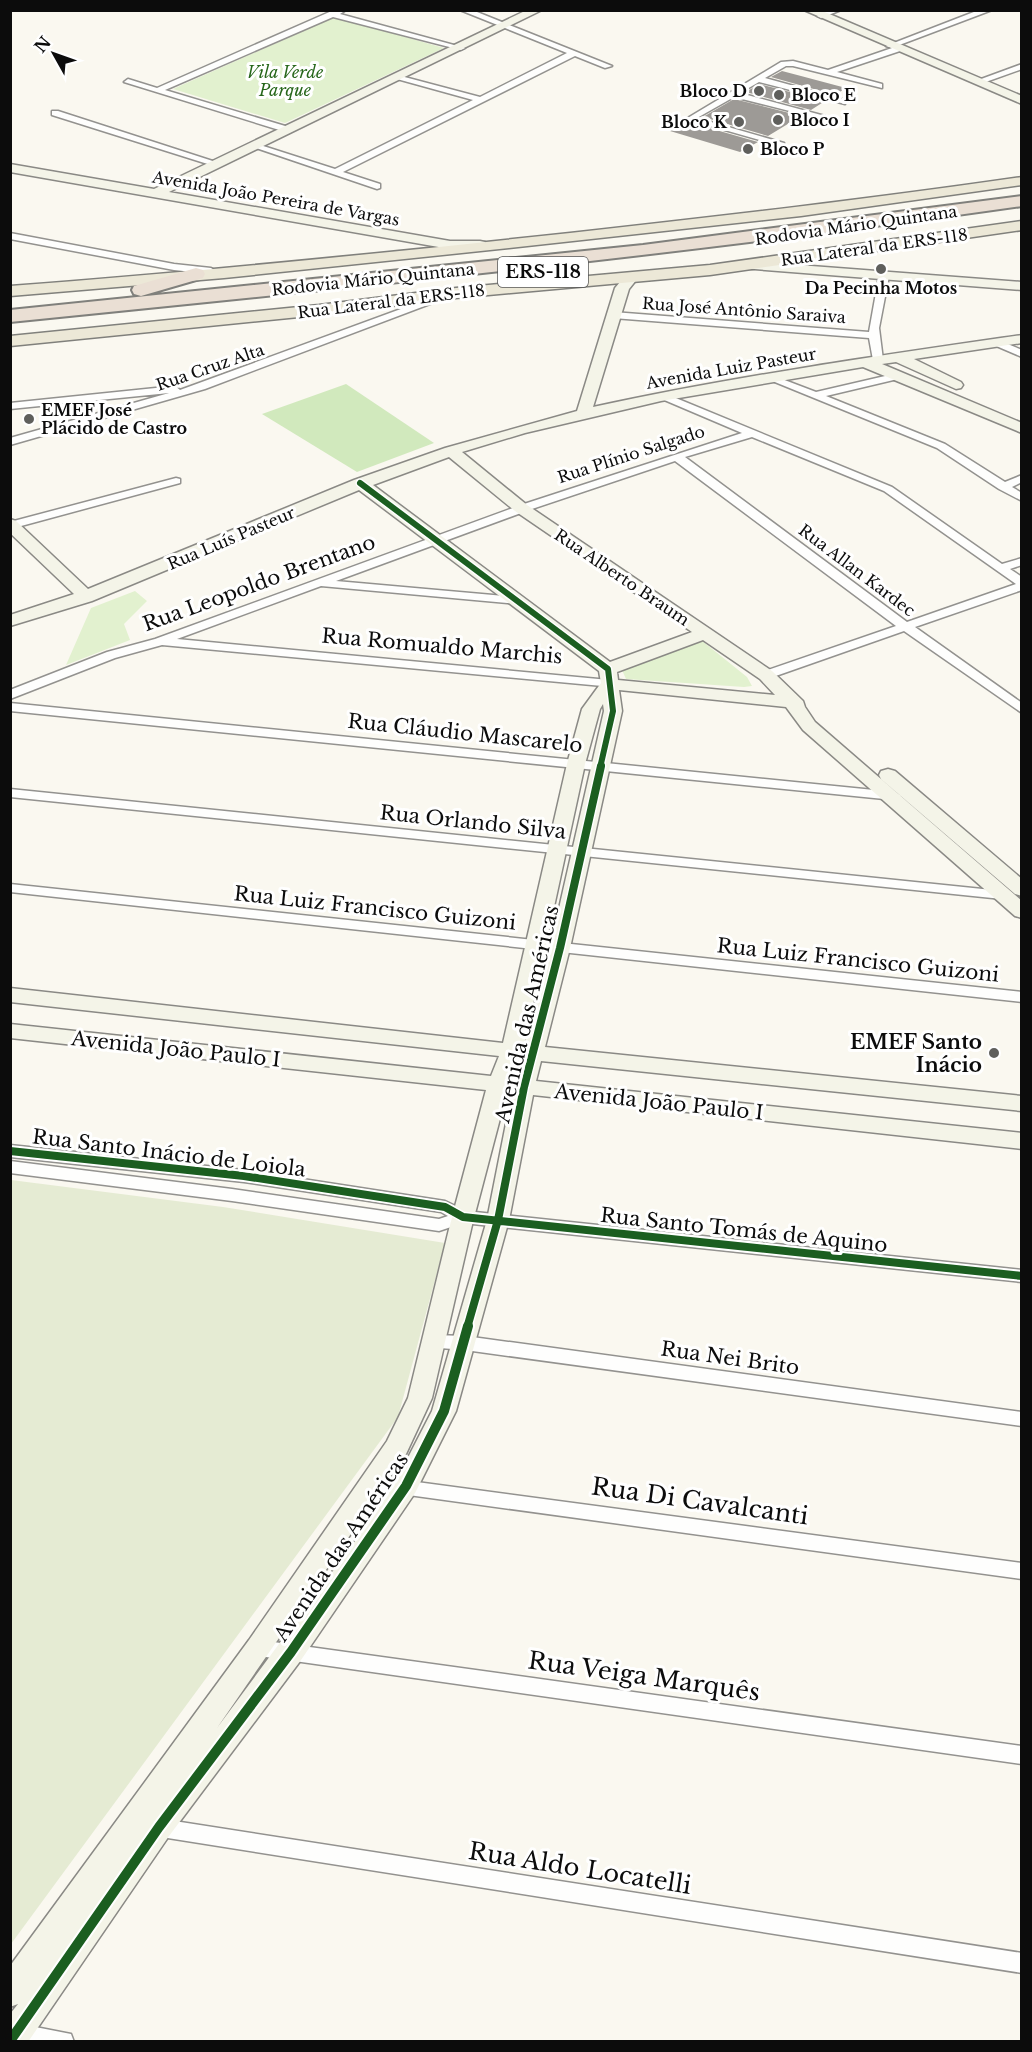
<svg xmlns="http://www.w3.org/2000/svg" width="1032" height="2052" viewBox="0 0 1032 2052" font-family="'Libre Baskerville',serif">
  <rect width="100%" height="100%" fill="#faf8f0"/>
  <path fill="#e2f1cf" d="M335 17 444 48 285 123 173 89Z
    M135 591 147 601 124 624 130 640 66 665 91 608Z
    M701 640 747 677 752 686 744 687 626 679 622 670Z"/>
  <path fill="#d1e9bd" d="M346 384 434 443 357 472 262 414Z"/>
  <path fill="#e5ebd3" d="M11 1180 223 1207 445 1243 398 1417 11 1944Z"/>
  <path fill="#9d9a96" d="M782 71 801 76 846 88 835 95 771 77Z
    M759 84 825 101 811 110 746 92Z
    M734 99 801 116 768 136 703 117Z
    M688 122 758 142 740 152 670 131Z"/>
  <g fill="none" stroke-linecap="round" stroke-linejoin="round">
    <defs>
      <path id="street" d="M334 10H346L340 14 465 48 461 50 333 17 165 90 292 128 293 130 289 133 124 82 128 79 157 88Z
        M460 10H472L612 66 605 68 575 56 343 172 380 184V188L377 189 250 146 257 144 335 169 473 100 397 79V75L480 97 567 53Z
        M828 10H841L821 18 817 16Z
        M979 10H992L894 47H900V51L837 72 882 84V88L793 66H786L765 78 845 100V104L759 82 740 93 825 116V120L734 97 697 118 784 143V147L686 119 781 62 793 61 828 70 892 48 886 46Z
        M1022 64V69L980 84 973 82Z
        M52 111H58L222 164 214 166 52 115Z
        M10 233 174 264 211 268 216 271 211 274 174 270 10 239Z
        M884 273 889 276 879 328 883 360 878 363 873 360 869 338 613 318 608 315 613 312 869 332 879 276Z
        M450 291 459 293 205 389 10 445V438L169 393 10 409V403L175 386 180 390Z
        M998 340 1022 350V357L994 345V341Z
        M898 373 902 374V378L826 396 945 444 1005 482 1022 475V482L1012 487 1022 493V501L999 489 937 448 765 378 774 376 816 392Z
        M666 394 892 487 1002 564 1022 558V565L1010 569 1022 577V590L915 627 1022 703V713L904 631 770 678H762L760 675 762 672 896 626 675 461 532 509 336 581 515 597 521 601 519 604 321 586 177 639 609 680 613 681 615 684 613 687 162 645 115 658 10 699V690L107 652 155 639 524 504 742 433 662 399 661 397ZM752 437 884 491 1016 584 907 622 685 457Z
        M176 478 180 479V483L10 529V522Z
        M10 703 894 792 901 796 894 800 10 711Z
        M10 789 1002 891 1009 895 1002 899 10 797Z
        M10 884 1022 992V1002L10 892Z
        M10 1145 244 1170 445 1201 466 1211 1022 1270V1282L463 1223 439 1231 232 1201 10 1173V1161L232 1189 439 1219 448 1216 441 1212 244 1182 10 1157Z
        M433 1335 465 1336 1022 1412V1426L465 1350 427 1347 424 1342 427 1337Z
        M372 1476 1022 1563V1579L372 1490 366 1488 363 1483 366 1478Z
        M259 1640 1022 1746V1764L259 1656 252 1654 249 1648 252 1642Z
        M155 1818 1022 1953V1973L155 1836 148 1834 145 1827 148 1820Z
        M15 2023 71 2034 74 2042H10V2025Z"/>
      <path id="secondary" d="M527 10H542L169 192 450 241H480L485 242 487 245 485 248 450 249 10 172V164L154 189Z
        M804 10H820L1022 96V104Z
        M746 261 1022 282V290L741 268 739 265 741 262Z
        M630 275 637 279 629 289 593 407C736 376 878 356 1022 335V343L914 359 961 382 963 385 961 388 956 389 896 362 882 364 1022 423V433L863 367 661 401 525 433 462 452 527 505 772 671 803 701 805 707 815 722 1022 901V918L1015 916 803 730 786 707 619 690 622 711 570 948 545 1047 1022 1096V1111L541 1061 536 1081 1022 1133V1149L533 1095 509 1220 456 1411 415 1493 301 1660 169 1836 28 2042H10V2014L18 2004 10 2007V1966L249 1640 387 1441 408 1398 450 1225 486 1090 10 1038V1024L491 1076 499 1056 10 1002V988L503 1043 567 764 582 709 601 683 599 671 359 490 92 601 10 626V615L74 594 10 533V519L16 521 88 589 354 480 445 448 577 411 615 288 625 276ZM449 457 515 511 692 632 610 662 373 485ZM703 640 760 679 775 695 618 680 617 672ZM603 704 604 711 550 948 524 1045 585 764 600 709ZM519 1059 515 1079 511 1078ZM507 1092 512 1093 487 1220 432 1411 397 1479 355 1541 217 1728 406 1454 432 1398 472 1225Z
        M888 769 895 771 1022 879V896L1015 894 881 779 879 775 881 771Z"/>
      <path id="primary" d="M1022 177V185L801 216 509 248 224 278 10 296V286C197 272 384 253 570 233 721 216 871 199 1022 177Z
        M1022 221V230L710 275 456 298 319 315 10 346V336L319 305 456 288 710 265Z"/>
      <path id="highway" d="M1022 196V206C686 254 348 288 10 322V310L643 245Z
        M196 268 203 270 205 274 203 278 141 296 134 294 132 290 134 286Z"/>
    </defs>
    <use href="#street" stroke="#93928f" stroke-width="3"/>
    <use href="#secondary" stroke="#8a8985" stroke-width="3"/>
    <use href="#primary" stroke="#80807c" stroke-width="3"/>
    <use href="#highway" stroke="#80807c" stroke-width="4"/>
    <use href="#street" fill="#fefefd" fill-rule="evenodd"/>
    <use href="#secondary" fill="#f4f4e8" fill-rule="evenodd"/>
    <use href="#primary" fill="#ece8d7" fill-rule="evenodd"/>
    <use href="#highway" fill="#eadfd4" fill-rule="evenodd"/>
    <defs>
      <path id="cycleway-far2" d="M360 483 608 669 613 711 600 768"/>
      <path id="cycleway-far1" d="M10 1151 244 1176 445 1207 463 1217 1022 1276
        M467 1328 498 1220 524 1087 560 948 601 766"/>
      <path id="cycleway" d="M10 2041 159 1827 291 1652 406 1486 444 1411 468 1326"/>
    </defs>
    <use href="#cycleway-far2" stroke="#fff" stroke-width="9"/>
    <use href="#cycleway-far1" stroke="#fff" stroke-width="11"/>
    <use href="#cycleway" stroke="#fff" stroke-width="14"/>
    <use href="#cycleway-far2" stroke="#1b5e20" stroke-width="6"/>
    <use href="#cycleway-far1" stroke="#1b5e20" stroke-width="8"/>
    <use href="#cycleway" stroke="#1b5e20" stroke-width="10"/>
  </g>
  <g fill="#5f5f5c" stroke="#fff" stroke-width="2">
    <circle cx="759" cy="91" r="6"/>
    <circle cx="779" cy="95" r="6"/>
    <circle cx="778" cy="120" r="6"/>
    <circle cx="739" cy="122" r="6"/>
    <circle cx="748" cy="149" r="6"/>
    <circle cx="881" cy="269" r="6"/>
    <circle cx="29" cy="419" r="6"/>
    <circle cx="994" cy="1053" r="6"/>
  </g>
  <g text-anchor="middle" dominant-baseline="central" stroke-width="6" stroke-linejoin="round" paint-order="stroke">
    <g font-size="16" font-style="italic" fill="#26661a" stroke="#fff">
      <text x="285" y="72">Vila Verde<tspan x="285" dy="18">Parque</tspan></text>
    </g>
    <g font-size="16" font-weight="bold" fill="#0c0c0c" stroke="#fff" text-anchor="start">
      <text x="747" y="91" text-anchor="end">Bloco D</text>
      <text x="791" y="95">Bloco E</text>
      <text x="790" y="120">Bloco I</text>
      <text x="727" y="122" text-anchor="end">Bloco K</text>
      <text x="760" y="149">Bloco P</text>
      <text x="881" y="288" text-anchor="middle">Da Pecinha Motos</text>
      <text x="41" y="410">EMEF José<tspan x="41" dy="18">Plácido de Castro</tspan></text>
    </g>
    <g font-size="16" fill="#0c0c0c" stroke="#fff">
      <text transform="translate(276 198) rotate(10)">Avenida João Pereira de Vargas</text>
      <text transform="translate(856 225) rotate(-8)">Rodovia Mário Quintana</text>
      <text transform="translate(874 247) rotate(-8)">Rua Lateral da ERS-118</text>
      <text transform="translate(373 279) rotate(-6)">Rodovia Mário Quintana</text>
      <text transform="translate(391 301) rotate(-7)">Rua Lateral da ERS-118</text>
      <text transform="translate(744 310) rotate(4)">Rua José Antônio Saraiva</text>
      <text transform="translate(210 367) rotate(-19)">Rua Cruz Alta</text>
      <text transform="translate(731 368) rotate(-10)">Avenida Luiz Pasteur</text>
      <text transform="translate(631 454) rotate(-18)">Rua Plínio Salgado</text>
      <text transform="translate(231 538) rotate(-23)">Rua Luís Pasteur</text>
      <text transform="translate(857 570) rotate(37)">Rua Allan Kardec</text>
      <text transform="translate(622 577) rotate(34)">Rua Alberto Braum</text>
    </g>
    <rect fill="#fff" stroke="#555" stroke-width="1.5" x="498" y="257" width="90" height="30" rx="4.5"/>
    <g font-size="18" font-weight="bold" fill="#0c0c0c">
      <text x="543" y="272">ERS-118</text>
    </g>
    <g font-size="20" fill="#0c0c0c" stroke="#fff">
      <text transform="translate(259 583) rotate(-20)">Rua Leopoldo Brentano</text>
      <text transform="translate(442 646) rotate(5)">Rua Romualdo Marchis</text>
      <text transform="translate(465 733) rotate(6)">Rua Cláudio Mascarelo</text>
      <text transform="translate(473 822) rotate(6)">Rua Orlando Silva</text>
      <text transform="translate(375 908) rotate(6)">Rua Luiz Francisco Guizoni</text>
      <text transform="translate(858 960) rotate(6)">Rua Luiz Francisco Guizoni</text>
      <text transform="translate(527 1014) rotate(-77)">Avenida das Américas</text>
      <text transform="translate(176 1049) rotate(6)">Avenida João Paulo I</text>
      <text transform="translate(659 1102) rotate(6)">Avenida João Paulo I</text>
      <text transform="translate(169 1153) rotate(7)">Rua Santo Inácio de Loiola</text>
      <text transform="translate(744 1230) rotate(6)">Rua Santo Tomás de Aquino</text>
      <text transform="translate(730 1358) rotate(8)">Rua Nei Brito</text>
      <text transform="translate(341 1547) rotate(-56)">Avenida das Américas</text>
    </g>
    <g font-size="20" font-weight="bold" fill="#0c0c0c" stroke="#fff" text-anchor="end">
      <text x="982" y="1042">EMEF Santo<tspan x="982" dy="23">Inácio</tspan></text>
    </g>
    <g font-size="24" fill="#0c0c0c" stroke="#fff">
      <text transform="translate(700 1501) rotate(8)">Rua Di Cavalcanti</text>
      <text transform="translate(644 1676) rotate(8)">Rua Veiga Marquês</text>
      <text transform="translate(580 1868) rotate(9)">Rua Aldo Locatelli</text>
    </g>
  </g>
  <rect width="1032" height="2052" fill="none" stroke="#0c0c0c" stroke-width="24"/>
  <g transform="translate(54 54) rotate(310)" stroke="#ffffff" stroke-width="4.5" paint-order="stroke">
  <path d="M0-4.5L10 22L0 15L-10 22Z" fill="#0c0c0c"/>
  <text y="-9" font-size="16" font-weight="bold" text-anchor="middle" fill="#0c0c0c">N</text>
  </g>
</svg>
